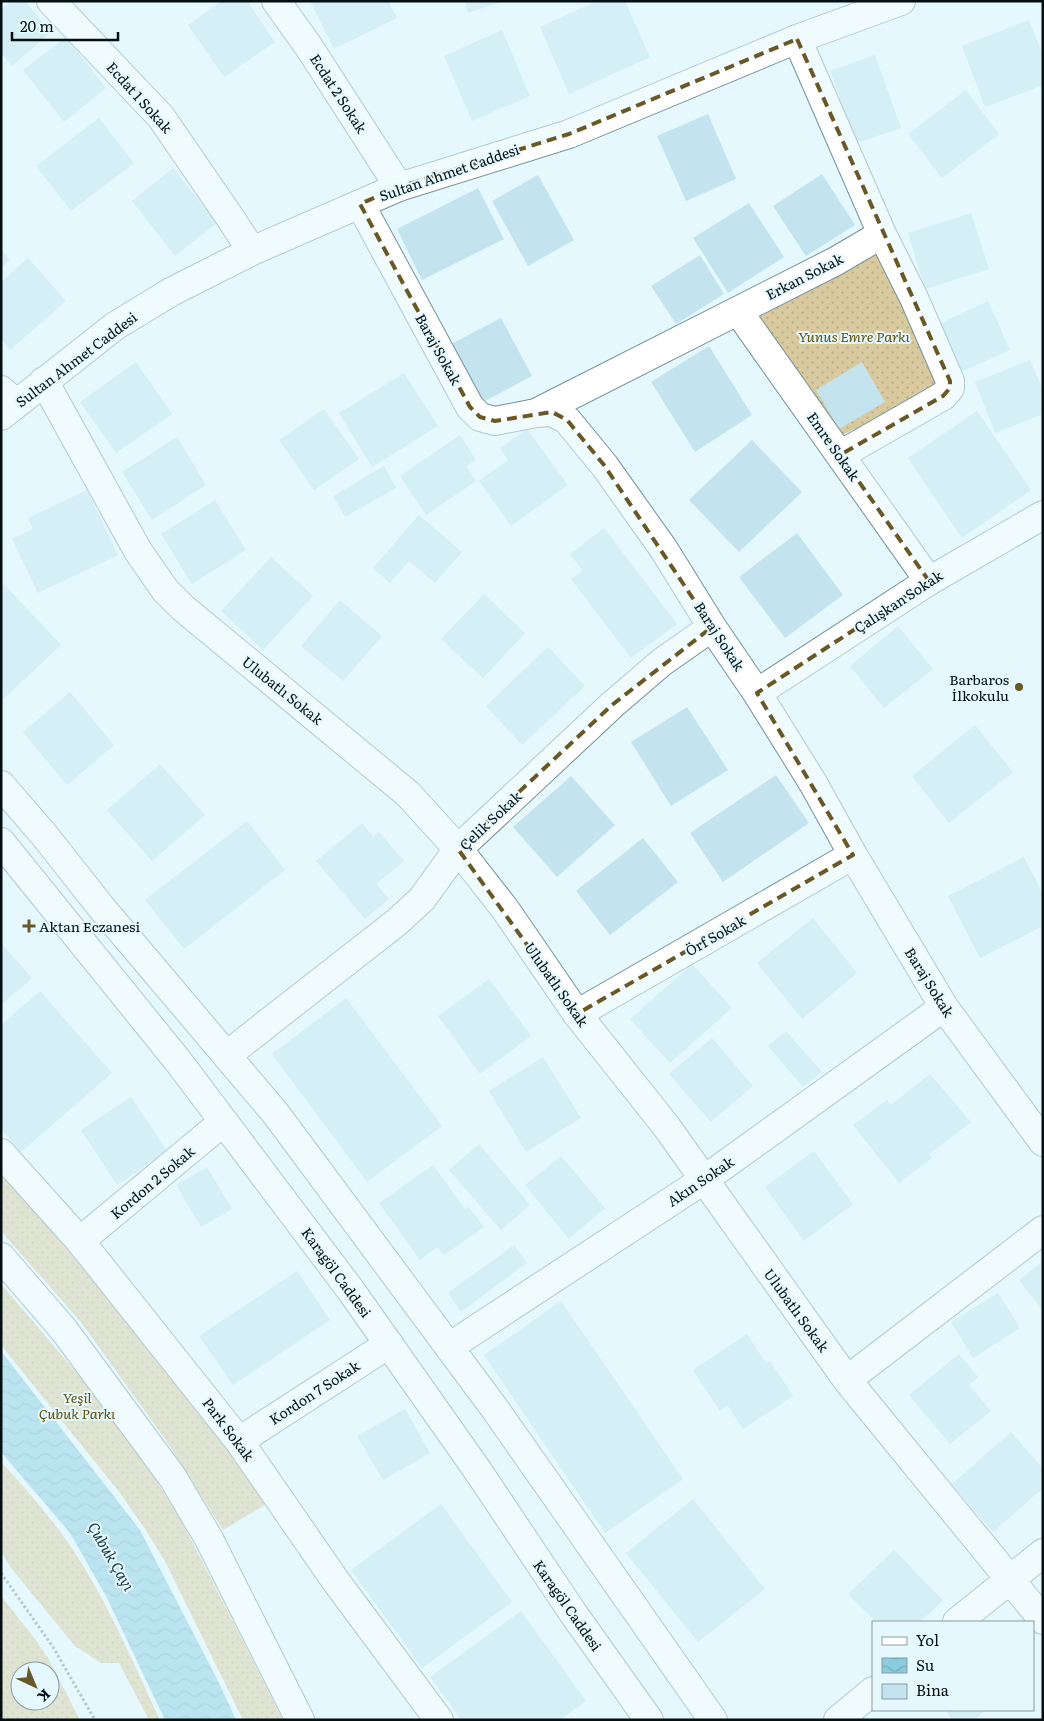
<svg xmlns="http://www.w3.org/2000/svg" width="1044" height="1721" viewBox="0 0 1044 1721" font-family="Literata,serif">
  <defs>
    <pattern id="grass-dots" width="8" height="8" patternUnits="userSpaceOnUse" patternTransform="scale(1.25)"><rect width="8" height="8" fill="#d8ca9e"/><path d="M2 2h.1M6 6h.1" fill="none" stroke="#b8ac87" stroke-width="1.8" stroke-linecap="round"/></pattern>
    <pattern id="water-waves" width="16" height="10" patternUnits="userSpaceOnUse" patternTransform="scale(1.25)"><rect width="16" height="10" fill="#87ccdf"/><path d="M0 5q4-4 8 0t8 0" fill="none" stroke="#73aebe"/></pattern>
  </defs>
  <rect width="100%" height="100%" fill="#e4f8fd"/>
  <path fill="url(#grass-dots)" fill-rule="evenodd" d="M887 239 946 386 842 435 754 312Z
    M1 1165 72 1247 230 1451 266 1504 223 1530 165 1439 81 1322 1 1231Z
    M1 1284 94 1393 136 1449 180 1518 283 1720H243L166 1563 145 1529 120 1493 1 1345Z
    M1 1462C25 1488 49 1515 69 1544 106 1598 132 1660 160 1720H149L119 1663H101L75 1646 11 1568 1 1551Z
    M1 1596 35 1639 48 1658 80 1720H1ZM20 1671H50V1701H20Z"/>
  <path fill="url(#water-waves)" d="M1 1351 140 1530 219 1683 236 1720H165L106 1596 70 1533 1 1452Z"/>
  <path fill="#c3e4ee" d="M11 1H25L51 32 12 66 1 53V10Z
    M222 1H247L275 42 224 77 188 25Z
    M310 1H388L397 18 334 49Z
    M465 1H501V2L468 13Z
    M597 1H625L650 57 569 94 540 27Z
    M1029 20 1043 56V85L985 107 962 46Z
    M502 30 530 96 472 121 444 56Z
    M66 37 106 88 64 122 23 70Z
    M875 55 901 128 856 143 830 71Z
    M966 90 999 134 942 178 908 134Z
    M708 114 736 179 686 201 657 136Z
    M99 118 134 163 71 211 36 166Z
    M173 168 217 223 175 256 132 201Z
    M822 174 855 225 806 256 773 206Z
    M538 175 574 240 528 266 492 201Z
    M478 188 504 239 422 280 397 229Z
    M749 203 784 257 728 293 693 238Z
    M971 213 989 269 925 289 908 233Z
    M1 249 10 260 1 267Z
    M700 255 724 294 676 324 651 286Z
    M28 258 66 301 10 350 1 339V282Z
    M988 301 1010 350 954 375 932 327Z
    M501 318 532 376 481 403 451 344Z
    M709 346 752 415 695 452 651 382Z
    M1030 360 1043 390V414L995 433 975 382Z
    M136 362 172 414 116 453 80 402Z
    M862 362 885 402 839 429 816 390Z
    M404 373 438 426 372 467 339 413Z
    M324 409 359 459 314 490 279 440Z
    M977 411 1031 490 962 538 908 458Z
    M527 429 568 485 511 526 479 481 508 460 500 448Z
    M460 435 476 460 466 466 476 481 426 515 400 476Z
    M177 437 206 485 152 520 122 472Z
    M752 440 802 492 739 552 689 500Z
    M384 466 396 488 345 517 333 496Z
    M87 490 118 555 38 593 12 539 33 529 28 518Z
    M215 500 246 550 192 584 161 534Z
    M419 515 462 552 435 583 409 561 390 583 373 568Z
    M604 528 677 624 631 658 571 579 583 571 570 554Z
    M797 533 843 595 785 638 739 577Z
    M271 557 313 596 263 650 221 611Z
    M3 583 61 645 1 701V584Z
    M484 594 525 633 483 678 441 639Z
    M340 600 382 636 343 681 301 646Z
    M898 626 933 669 884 708 850 666Z
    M548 647 585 686 522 745 486 706Z
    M70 692 114 745 67 785 23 732Z
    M687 707 728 770 671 806 631 742Z
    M975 725 1013 772 949 823 912 776Z
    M160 764 205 815 152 861 107 810Z
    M776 775 809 823 723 882 690 833Z
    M571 776 615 825 557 877 513 827Z
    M247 821 285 870 184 949 145 900Z
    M362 823 373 837 379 832 404 861 376 884 389 899 365 919 316 861Z
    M643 838 678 882 610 935 576 891Z
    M1024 857 1043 894V926L980 958 948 896Z
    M813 918 857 973 802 1019 757 963Z
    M1 943 32 978 1 1005Z
    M692 964 732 1008 670 1063 630 1019Z
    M489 979 531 1036 480 1074 438 1016Z
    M40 991 112 1073 21 1152 1 1129V1025Z
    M346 998 442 1126 367 1182 272 1054Z
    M786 1031 822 1072 803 1087 768 1046Z
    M712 1038 753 1086 711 1122 669 1074Z
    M543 1057 581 1118 526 1152 489 1091Z
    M930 1074 971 1122 929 1154 932 1158 899 1183 853 1125 887 1100 891 1105Z
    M131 1097 167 1151 117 1185 81 1130Z
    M479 1144 530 1205 501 1230 449 1170Z
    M814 1151 853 1204 804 1241 765 1187Z
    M561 1156 605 1208 569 1239 525 1185Z
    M433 1165 465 1209 469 1207 484 1227 444 1255 437 1247 420 1260 379 1203Z
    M207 1167 232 1209 201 1227 176 1185Z
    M514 1245 527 1263 461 1312 448 1293Z
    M1043 1261V1311L1019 1280Z
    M297 1271 330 1320 233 1385 199 1336Z
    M998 1293 1020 1328 973 1358 951 1322Z
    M561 1301 683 1479 605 1533 484 1355Z
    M747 1334 766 1363 770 1361 793 1396 743 1429 728 1406 720 1411 693 1370Z
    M959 1354 978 1377 969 1385 991 1411 950 1444 909 1395Z
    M405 1409 430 1453 383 1480 357 1436Z
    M1011 1432 1043 1469V1488L993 1532 952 1484Z
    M693 1499 765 1589 698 1642 626 1553Z
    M441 1504 512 1602 422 1668 351 1570Z
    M894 1550 943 1600 920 1622H876L848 1594Z
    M521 1611 586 1701 560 1720H461L430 1677Z
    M945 1710H986L974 1720H953Z"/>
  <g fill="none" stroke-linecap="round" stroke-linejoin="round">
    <defs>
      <path id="street" d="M51 1 161 117 229 216 252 251
        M276 1 309 47 399 187
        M360 204 470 407 480 417 495 421 536 413 552 412 567 420 604 465 663 548 712 627 757 693 813 783 853 855 944 1007 1043 1142
        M738 311 929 581
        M44 381 138 551 165 590 183 608 408 794 458 849 505 909 577 1014 666 1126 847 1380 1043 1620
        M1 390 16 403
        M536 413 836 261 882 234 797 39
        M840 455 943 396 950 388V381L914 298 882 234
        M757 693 929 581 1043 515
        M577 1014 853 855
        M227 1055 397 922 422 899 458 849 612 705 662 662 712 627
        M1 1153 80 1241 239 1441 335 1580 439 1720
        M80 1241 223 1122
        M1 1257 64 1330 173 1478 209 1539 300 1720
        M449 1347 705 1179 944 1007
        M847 1380 1043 1230
        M239 1441 389 1344
        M957 1622 1043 1553
        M838 1720 873 1691"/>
      <path id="secondary" d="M1 416 115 326 171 292 252 251 399 187 569 134 797 39 901 1
        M1 785 45 836 101 907 276 1114 495 1409 713 1720
        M1 842 178 1061 352 1292 478 1471 573 1613 649 1720"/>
    </defs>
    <use href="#street" stroke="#73929b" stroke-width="30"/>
    <use href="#secondary" stroke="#73929b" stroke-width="30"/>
    <path stroke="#809094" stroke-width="3" stroke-dasharray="2.5 2.5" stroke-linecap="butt" d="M1 1573 53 1647 95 1720"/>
    <use href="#street" stroke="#fff" stroke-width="28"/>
    <use href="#secondary" stroke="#fff" stroke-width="28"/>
  </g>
  <path d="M0 0H1044V1721H0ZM797 39 950 381V388L943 396 840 455 929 581 757 693 853 855 577 1014 458 849 612 705 712 627 604 465 567 420 552 412 495 421 480 417 470 407 360 204 399 187 569 134Z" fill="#e4f8fd" fill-opacity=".55" fill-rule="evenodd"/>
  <path fill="none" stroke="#685825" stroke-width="4" stroke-dasharray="10 6" stroke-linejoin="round" d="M797 39 950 381V388L943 396 840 455 929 581 757 693 853 855 577 1014 458 849 612 705 712 627 604 465 567 420 552 412 495 421 480 417 470 407 360 204 399 187 569 134Z"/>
  <g fill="#685825" stroke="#e4f8fd" stroke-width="2">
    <circle cx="1019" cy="687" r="5"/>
    <path d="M26.5 918.5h5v5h5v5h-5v5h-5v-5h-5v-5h5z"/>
  </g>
  <g text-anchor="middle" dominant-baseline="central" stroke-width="4" stroke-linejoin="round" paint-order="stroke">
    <g font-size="14" fill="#040f12" stroke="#e4f8fd">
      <text transform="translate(339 93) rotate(57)">Ecdat 2 Sokak</text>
      <text transform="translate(140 97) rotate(48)">Ecdat 1 Sokak</text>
      <text transform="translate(449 172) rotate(-19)">Sultan Ahmet Caddesi</text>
      <text transform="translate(804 276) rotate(-27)">Erkan Sokak</text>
      <text transform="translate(439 349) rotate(61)">Baraj Sokak</text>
      <text transform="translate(76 359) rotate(-37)">Sultan Ahmet Caddesi</text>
      <text transform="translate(834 446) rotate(55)">Emre Sokak</text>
      <text transform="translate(898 601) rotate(-33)">Çalışkan Sokak</text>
      <text transform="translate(720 636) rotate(57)">Baraj Sokak</text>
      <text transform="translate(283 690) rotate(39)">Ulubatlı Sokak</text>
      <text transform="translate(490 820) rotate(-43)">Çelik Sokak</text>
      <text transform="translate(715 935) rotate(-30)">Örf Sokak</text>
      <text transform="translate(930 982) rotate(58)">Baraj Sokak</text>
      <text transform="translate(557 984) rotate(55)">Ulubatlı Sokak</text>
      <text transform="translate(700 1181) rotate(-34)">Akın Sokak</text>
      <text transform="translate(152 1182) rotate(-40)">Kordon 2 Sokak</text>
      <text transform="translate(337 1272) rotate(54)">Karagöl Caddesi</text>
      <text transform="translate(797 1310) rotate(54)">Ulubatlı Sokak</text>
      <text transform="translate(314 1392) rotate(-33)">Kordon 7 Sokak</text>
      <text transform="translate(229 1429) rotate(53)">Park Sokak</text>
      <text transform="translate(568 1605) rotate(55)">Karagöl Caddesi</text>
    </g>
    <g font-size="14" font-style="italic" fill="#614f0c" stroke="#e4f8fd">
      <text x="854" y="336">Yunus Emre Parkı</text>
      <text x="77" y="1397">Yeşil<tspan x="77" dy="16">Çubuk Parkı</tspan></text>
    </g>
    <g font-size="14" fill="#040f12" stroke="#e4f8fd" text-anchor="end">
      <text x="1009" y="679">Barbaros<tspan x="1009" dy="16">İlkokulu</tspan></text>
      <text x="39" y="926" text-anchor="start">Aktan Eczanesi</text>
    </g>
    <g font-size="15" font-style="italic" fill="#173841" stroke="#e4f8fd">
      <text transform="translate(112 1556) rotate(60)">Çubuk Çayı</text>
    </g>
  </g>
  <rect width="1044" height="1721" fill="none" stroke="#040f12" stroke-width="5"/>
  <rect x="872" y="1621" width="162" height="90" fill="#e4f8fd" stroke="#8a9b9f"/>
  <rect x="882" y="1637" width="25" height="8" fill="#ffffff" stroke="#8a9b9f"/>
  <text x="916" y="1646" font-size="15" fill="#040f12">Yol</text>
  <rect x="882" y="1658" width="25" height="15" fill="url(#water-waves)" stroke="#8a9b9f"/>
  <text x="916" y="1671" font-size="15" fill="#040f12">Su</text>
  <rect x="882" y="1684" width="25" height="15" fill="#c3e4ee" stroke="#8a9b9f"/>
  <text x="916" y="1696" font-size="15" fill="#040f12">Bina</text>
  <g transform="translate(35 1686) rotate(136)"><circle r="24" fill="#e4f8fd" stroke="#8a9b9f"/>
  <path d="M0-4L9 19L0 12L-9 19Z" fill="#685825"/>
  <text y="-8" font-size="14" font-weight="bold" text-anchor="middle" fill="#040f12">K</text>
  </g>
  <path d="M12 32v8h106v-8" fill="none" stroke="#040f12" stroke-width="2.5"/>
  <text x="20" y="32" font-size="15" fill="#040f12" stroke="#e4f8fd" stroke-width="4" paint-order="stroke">20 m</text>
</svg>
